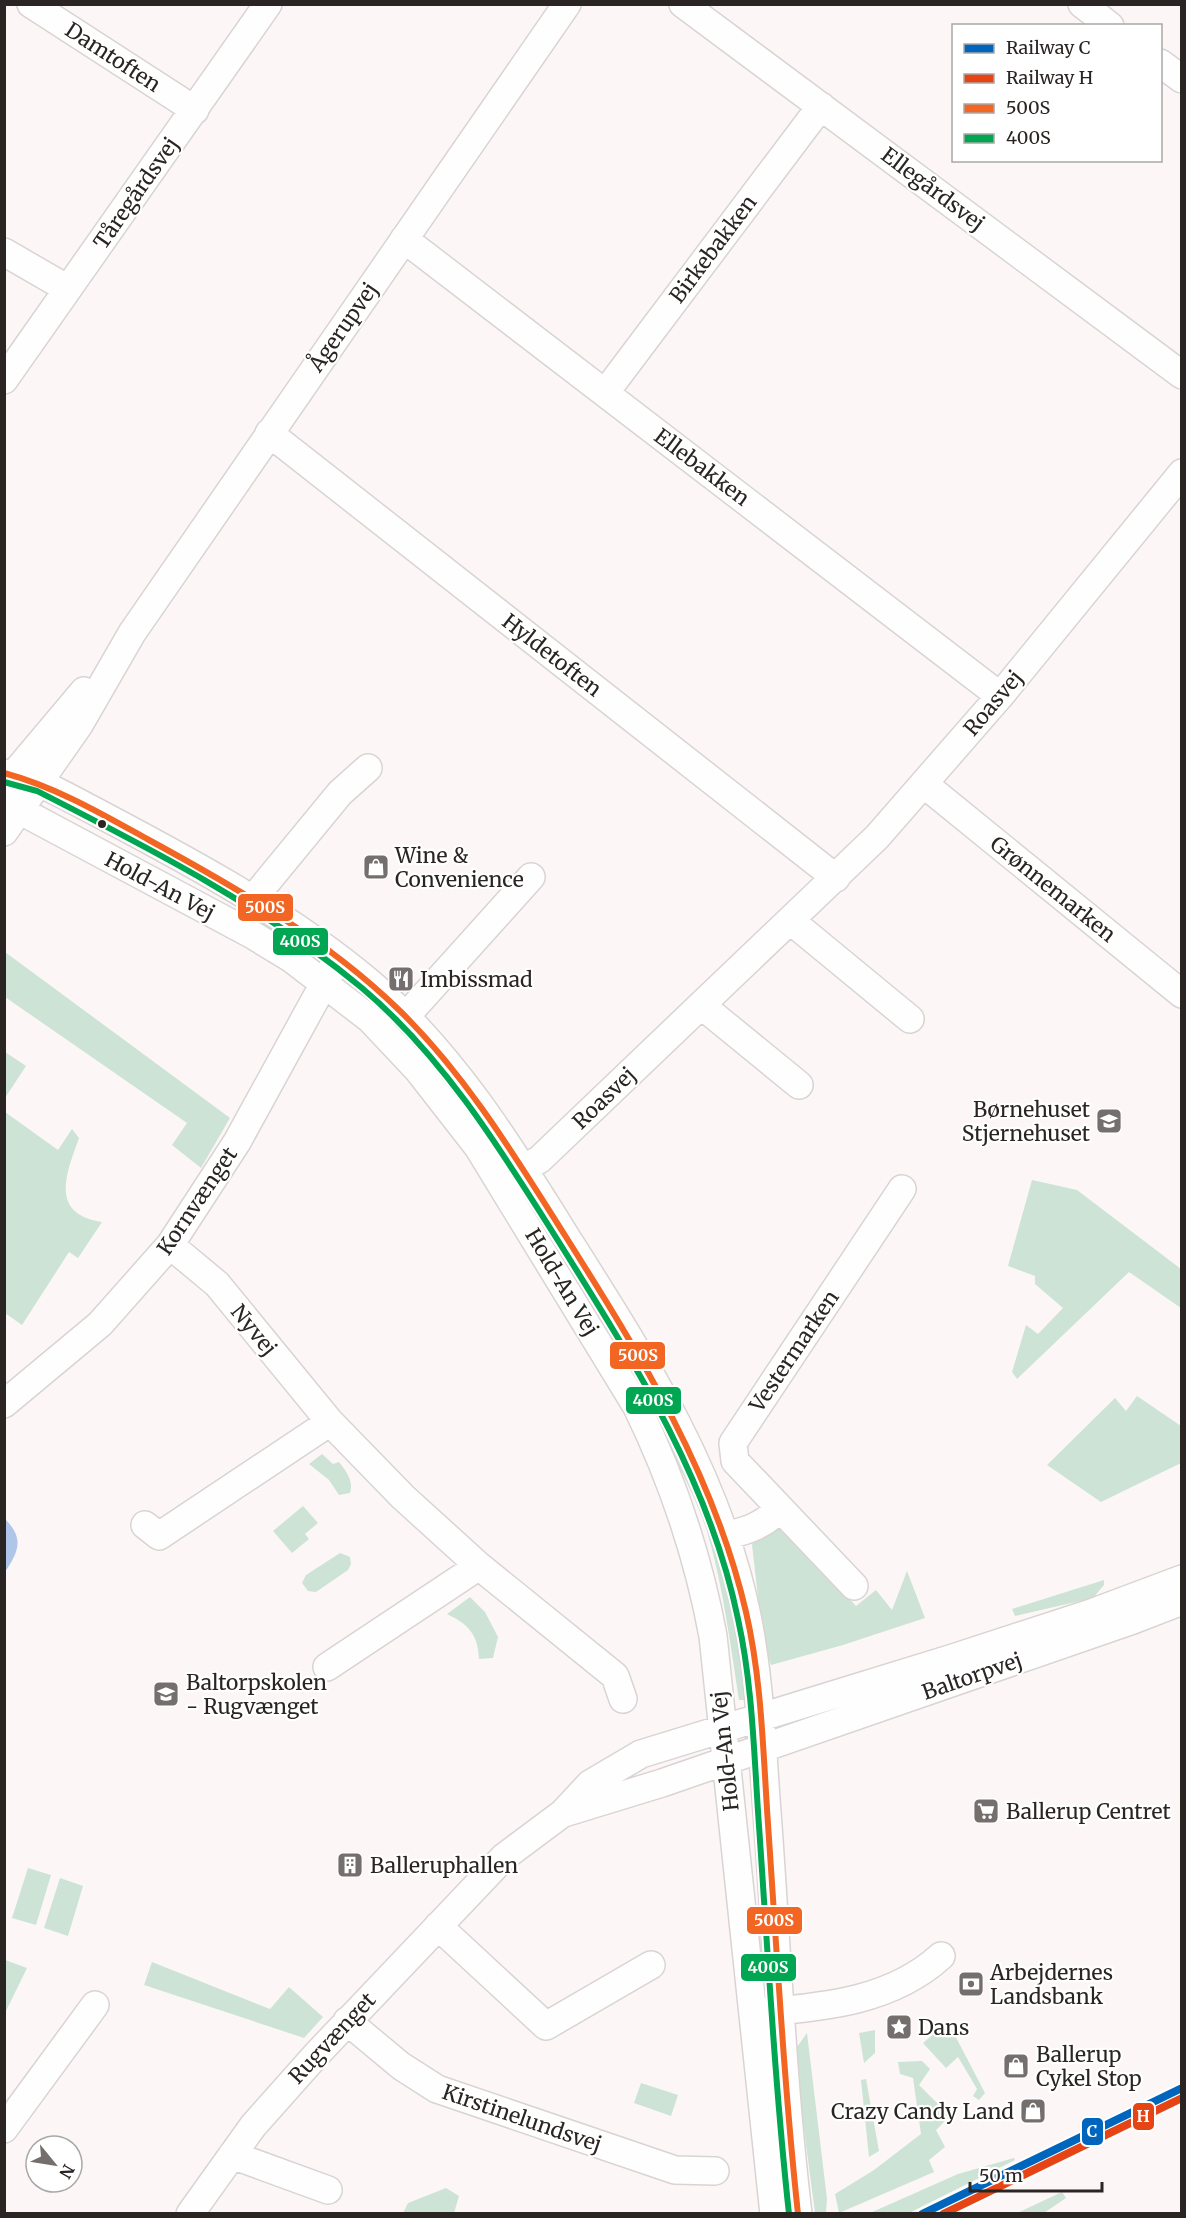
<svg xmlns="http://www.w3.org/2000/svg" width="1186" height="2218" viewBox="0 0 1186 2218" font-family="Merriweather,serif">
  <rect width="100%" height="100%" fill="#fcf7f6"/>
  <path fill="#cce3d6" d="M5 952 230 1118 201 1168 172 1145 187 1123 5 997Z
    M5 1052 26 1066 5 1098Z
    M5 1112 58 1150 72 1129 79 1138C66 1174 49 1214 102 1222L78 1258 69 1252 22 1325 5 1313Z
    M1032 1180 1077 1190 1181 1269V1308L1129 1272 1017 1379 1012 1372 1026 1325 1038 1334 1063 1308 1035 1284V1276L1008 1266Z
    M536 1206 611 1330 679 1452 731 1588 746 1700H739C730 1643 723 1584 706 1528 696 1499 681 1471 668 1444L529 1211Z
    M1137 1396 1181 1426V1463L1101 1502 1047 1465 1115 1398 1126 1411Z
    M322 1454 333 1464 339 1462C346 1471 354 1481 350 1493L339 1495 329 1480 309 1464Z
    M303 1506 318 1523 305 1534 309 1539 292 1553 273 1531Z
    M781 1529 786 1531 856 1606 876 1590 892 1610 907 1571 925 1618 843 1645 771 1665 763 1640 752 1545C759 1533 769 1531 781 1529Z
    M340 1553 350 1557 351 1564 348 1570 316 1592 308 1591 302 1583 306 1575Z
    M1104 1580V1585L1093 1598 1015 1616 1012 1609Z
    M470 1597 485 1612 498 1637 493 1658 479 1659C478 1634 468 1624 447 1614Z
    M28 1868 51 1875 36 1925 12 1918Z
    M60 1878 83 1886 68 1936 44 1928Z
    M5 1960 27 1968 5 2013 4 1960Z
    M152 1962 270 2009 289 1987 323 2017 304 2038 144 1985Z
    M948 2022 985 2093 979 2100 973 2096 977 2089 958 2057 946 2068 923 2043Z
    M875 2030V2053L864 2063 859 2033Z
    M807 2033 827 2199 826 2213H815L796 2068 797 2047Z
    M922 2061 930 2069 919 2085 950 2116 936 2130 945 2147 929 2160 934 2172 839 2213 835 2194 874 2170 921 2134 913 2078 900 2074 898 2062Z
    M866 2079 879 2151 869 2157 861 2080Z
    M641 2083 678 2095 671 2116 634 2103Z
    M1014 2158 1015 2160 909 2213H870L958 2174Z
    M446 2188 459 2196 454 2213H403L408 2203Z
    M1062 2192 1066 2198 1044 2213H1017Z"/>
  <path fill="#b0c5ea" d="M5 1519C25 1539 18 1552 5 1572Z"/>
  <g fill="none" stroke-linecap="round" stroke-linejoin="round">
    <defs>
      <path id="minor" d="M31 4 195 110
        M683 4 1182 375
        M1082 4 1110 26
        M1160 63 1182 79
        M404 239 1000 696
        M4 252 68 289
        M4 380 268 4
        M605 393 821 106
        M269 433 836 878
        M4 773 40 783 64 795C165 848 283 909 370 983 453 1054 511 1148 568 1240 643 1358 719 1477 747 1616 760 1680 762 1747 767 1812 777 1946 782 2080 798 2214
        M924 784 1182 994
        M4 786 84 691
        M4 802 251 934 292 959 370 1019 418 1070 478 1147 637 1407C673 1481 698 1555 713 1636L774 2214
        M4 832 79 725 132 633 567 4
        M252 900 340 793 368 768
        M791 921 910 1019
        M701 1005 799 1085
        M406 1016 531 877
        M509 1178 540 1159 877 837 1000 696 1182 473
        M170 1245 217 1284 330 1422 403 1497 479 1566 615 1676 623 1699
        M4 1404 100 1324 170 1245 237 1142 332 969
        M145 1525 159 1536 330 1422
        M727 1535C749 1531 764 1524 780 1509
        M854 1586 735 1461 733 1443 902 1189
        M327 1667 479 1566
        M564 1813 662 1783 1133 1620 1182 1601
        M438 1926 546 2026 651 1965
        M764 2012C827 2007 893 2000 941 1956
        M347 2021 401 2066 437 2089 675 2170 715 2171
        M4 2129 95 2005
        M232 2155 328 2190
        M190 2214 253 2126 317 2054 504 1857 563 1813 590 1784 641 1754 953 1658 1094 1612 1182 1579"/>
    </defs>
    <use href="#minor" stroke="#d9d4d3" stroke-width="30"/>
    <use href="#minor" stroke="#fffefe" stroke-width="27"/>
    <defs>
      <path id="bus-1" d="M4 773C56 787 102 814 149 840 237 888 326 939 398 1009 466 1075 516 1158 566 1237 641 1356 714 1474 746 1612 762 1681 763 1753 768 1824 777 1954 784 2084 798 2214"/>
      <path id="bus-2" d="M4 782 37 791C149 848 265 907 362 988 446 1059 504 1155 562 1247 635 1364 710 1482 738 1619 753 1687 754 1757 759 1826 768 1955 775 2085 789 2214"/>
    </defs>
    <use href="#bus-1" stroke="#fff" stroke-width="10"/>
    <use href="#bus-2" stroke="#fff" stroke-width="10"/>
    <use href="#bus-1" stroke="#f26522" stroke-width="6"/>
    <use href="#bus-2" stroke="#00a651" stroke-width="6"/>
    <defs>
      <path id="rail-1" d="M922 2214 1182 2088"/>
      <path id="rail-2" d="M943 2214 1182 2098"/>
    </defs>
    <use href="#rail-1" stroke="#fff" stroke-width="12"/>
    <use href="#rail-2" stroke="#fff" stroke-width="12"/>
    <use href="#rail-1" stroke="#0065bd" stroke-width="8"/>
    <use href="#rail-2" stroke="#e64415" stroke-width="8"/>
  </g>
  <defs>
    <symbol id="shop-square" viewBox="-11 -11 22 22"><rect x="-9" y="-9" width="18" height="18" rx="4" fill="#746e6d" stroke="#fff"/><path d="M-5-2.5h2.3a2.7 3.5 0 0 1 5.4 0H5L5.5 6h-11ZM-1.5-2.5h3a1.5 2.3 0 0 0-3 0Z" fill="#fff"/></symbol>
    <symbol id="restaurant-square" viewBox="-11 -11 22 22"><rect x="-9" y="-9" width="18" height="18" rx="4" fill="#746e6d" stroke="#fff"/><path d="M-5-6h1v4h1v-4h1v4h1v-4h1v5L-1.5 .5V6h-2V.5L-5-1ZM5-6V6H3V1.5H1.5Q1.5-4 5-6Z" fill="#fff"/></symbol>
    <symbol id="school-square" viewBox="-11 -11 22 22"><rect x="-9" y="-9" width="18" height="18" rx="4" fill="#746e6d" stroke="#fff"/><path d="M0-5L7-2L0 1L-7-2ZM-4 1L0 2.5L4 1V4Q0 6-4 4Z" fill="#fff"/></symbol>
    <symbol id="supermarket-square" viewBox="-11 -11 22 22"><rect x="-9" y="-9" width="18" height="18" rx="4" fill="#746e6d" stroke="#fff"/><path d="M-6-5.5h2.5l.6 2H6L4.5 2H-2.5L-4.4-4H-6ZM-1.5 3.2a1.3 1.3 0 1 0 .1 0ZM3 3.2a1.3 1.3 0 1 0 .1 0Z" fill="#fff"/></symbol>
    <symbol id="building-square" viewBox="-11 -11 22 22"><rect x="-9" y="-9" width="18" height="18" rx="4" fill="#746e6d" stroke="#fff"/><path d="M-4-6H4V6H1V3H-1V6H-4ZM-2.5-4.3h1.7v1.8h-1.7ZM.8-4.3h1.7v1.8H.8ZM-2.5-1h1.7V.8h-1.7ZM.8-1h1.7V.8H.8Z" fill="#fff"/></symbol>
    <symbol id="bank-square" viewBox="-11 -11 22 22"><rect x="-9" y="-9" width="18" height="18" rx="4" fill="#746e6d" stroke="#fff"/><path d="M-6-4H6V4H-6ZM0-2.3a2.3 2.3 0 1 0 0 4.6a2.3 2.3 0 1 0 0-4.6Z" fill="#fff"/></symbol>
    <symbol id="sight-square" viewBox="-11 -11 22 22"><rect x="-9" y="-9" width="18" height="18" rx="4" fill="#746e6d" stroke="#fff"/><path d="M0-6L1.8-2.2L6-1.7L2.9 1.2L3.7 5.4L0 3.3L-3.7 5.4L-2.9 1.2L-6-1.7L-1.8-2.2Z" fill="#fff"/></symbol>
  </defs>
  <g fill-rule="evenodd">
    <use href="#shop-square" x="361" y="852" width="30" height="30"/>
    <use href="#restaurant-square" x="386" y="964" width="30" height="30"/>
    <use href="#school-square" x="1094" y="1106" width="30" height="30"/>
    <use href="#school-square" x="151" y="1679" width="30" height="30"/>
    <use href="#supermarket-square" x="971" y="1796" width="30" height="30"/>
    <use href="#building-square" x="335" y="1850" width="30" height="30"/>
    <use href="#bank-square" x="956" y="1969" width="30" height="30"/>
    <use href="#sight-square" x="884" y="2012" width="30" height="30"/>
    <use href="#shop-square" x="1001" y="2051" width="30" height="30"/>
    <use href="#shop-square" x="1018" y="2096" width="30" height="30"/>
  </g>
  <circle fill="#2a2523" stroke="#fff" stroke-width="2" cx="102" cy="824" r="5"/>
  <g text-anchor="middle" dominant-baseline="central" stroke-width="4.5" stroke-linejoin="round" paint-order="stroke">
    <g font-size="21" fill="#2a2523" stroke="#fff">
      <text transform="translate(113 57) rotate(33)">Damtoften</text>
      <text transform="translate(933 189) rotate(37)">Ellegårdsvej</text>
      <text transform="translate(136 193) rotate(-55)">Tåregårdsvej</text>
      <text transform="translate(713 249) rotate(-53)">Birkebakken</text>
      <text transform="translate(343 327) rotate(-55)">Ågerupvej</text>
      <text transform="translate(702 467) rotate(37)">Ellebakken</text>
      <text transform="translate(552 655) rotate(38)">Hyldetoften</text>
      <text transform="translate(993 703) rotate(-50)">Roasvej</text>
      <text transform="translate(160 886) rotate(28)">Hold-An Vej</text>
      <text transform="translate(1053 889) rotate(39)">Grønnemarken</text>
      <text transform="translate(604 1098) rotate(-44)">Roasvej</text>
      <text transform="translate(197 1201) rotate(-56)">Kornvænget</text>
      <text transform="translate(562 1282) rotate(59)">Hold-An Vej</text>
      <text transform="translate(254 1330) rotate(51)">Nyvej</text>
      <text transform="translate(794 1351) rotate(-56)">Vestermarken</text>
      <text transform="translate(972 1676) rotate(-19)">Baltorpvej</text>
      <text transform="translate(725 1751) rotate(-96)">Hold-An Vej</text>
      <text transform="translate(332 2038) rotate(-47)">Rugvænget</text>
      <text transform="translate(522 2118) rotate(19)">Kirstinelundsvej</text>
    </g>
    <g font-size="21" fill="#2a2523" stroke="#fff" text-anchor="start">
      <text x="395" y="855">Wine &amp;<tspan x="395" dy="24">Convenience</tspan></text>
      <text x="420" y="979">Imbissmad</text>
      <text x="1090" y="1109" text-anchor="end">Børnehuset<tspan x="1090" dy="24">Stjernehuset</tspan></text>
      <text x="186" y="1682">Baltorpskolen<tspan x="186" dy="24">- Rugvænget</tspan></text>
      <text x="1006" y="1811">Ballerup Centret</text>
      <text x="370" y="1865">Balleruphallen</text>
      <text x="990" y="1972">Arbejdernes<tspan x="990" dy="24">Landsbank</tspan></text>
      <text x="918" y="2027">Dans</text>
      <text x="1036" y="2054">Ballerup<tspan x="1036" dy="24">Cykel Stop</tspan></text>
      <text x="1014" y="2111" text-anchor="end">Crazy Candy Land</text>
    </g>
  </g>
  <g stroke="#fff" stroke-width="2">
    <rect x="237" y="893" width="57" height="29" rx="6" fill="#f26522"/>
    <rect x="272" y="927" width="57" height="29" rx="6" fill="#00a651"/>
    <rect x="609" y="1341" width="57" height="29" rx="6" fill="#f26522"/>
    <rect x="625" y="1386" width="57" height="29" rx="6" fill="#00a651"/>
    <rect x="746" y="1906" width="57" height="29" rx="6" fill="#f26522"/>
    <rect x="740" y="1953" width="57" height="29" rx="6" fill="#00a651"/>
    <rect x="1132" y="2102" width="23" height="29" rx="6" fill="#e64415"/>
    <rect x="1081" y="2117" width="23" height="29" rx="6" fill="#0065bd"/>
  </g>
  <g font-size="16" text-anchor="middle" font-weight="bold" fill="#fff">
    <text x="265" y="913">500S</text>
    <text x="300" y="947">400S</text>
    <text x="638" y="1361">500S</text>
    <text x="653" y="1406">400S</text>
    <text x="774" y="1926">500S</text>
    <text x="768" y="1973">400S</text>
    <text x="1143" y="2122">H</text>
    <text x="1092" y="2137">C</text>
  </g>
  <rect width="1186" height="2218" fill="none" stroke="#2a2523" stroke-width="12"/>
  <rect x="952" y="24" width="210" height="138" fill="#ffffff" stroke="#aaa8a7" stroke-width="1.5"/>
  <rect x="964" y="44" width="30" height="9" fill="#0065bd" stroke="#aaa8a7" stroke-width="1.5"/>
  <text x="1006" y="54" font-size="18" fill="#2a2523">Railway C</text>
  <rect x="964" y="74" width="30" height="9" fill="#e64415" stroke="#aaa8a7" stroke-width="1.5"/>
  <text x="1006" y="84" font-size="18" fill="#2a2523">Railway H</text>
  <rect x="964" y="104" width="30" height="9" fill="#f26522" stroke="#aaa8a7" stroke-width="1.5"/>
  <text x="1006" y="114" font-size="18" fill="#2a2523">500S</text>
  <rect x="964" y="134" width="30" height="9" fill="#00a651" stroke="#aaa8a7" stroke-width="1.5"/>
  <text x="1006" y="144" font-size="18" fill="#2a2523">400S</text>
  <g transform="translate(54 2164) rotate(120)"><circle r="28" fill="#ffffff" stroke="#aaa8a7" stroke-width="1.5"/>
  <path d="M0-4.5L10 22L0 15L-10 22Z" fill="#746e6d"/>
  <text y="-9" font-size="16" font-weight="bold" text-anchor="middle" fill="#2a2523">N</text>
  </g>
  <path d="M970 2182v9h132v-9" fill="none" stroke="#2a2523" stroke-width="3"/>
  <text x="979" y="2182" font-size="18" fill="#2a2523" stroke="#ffffff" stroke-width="4.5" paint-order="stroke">50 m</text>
</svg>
